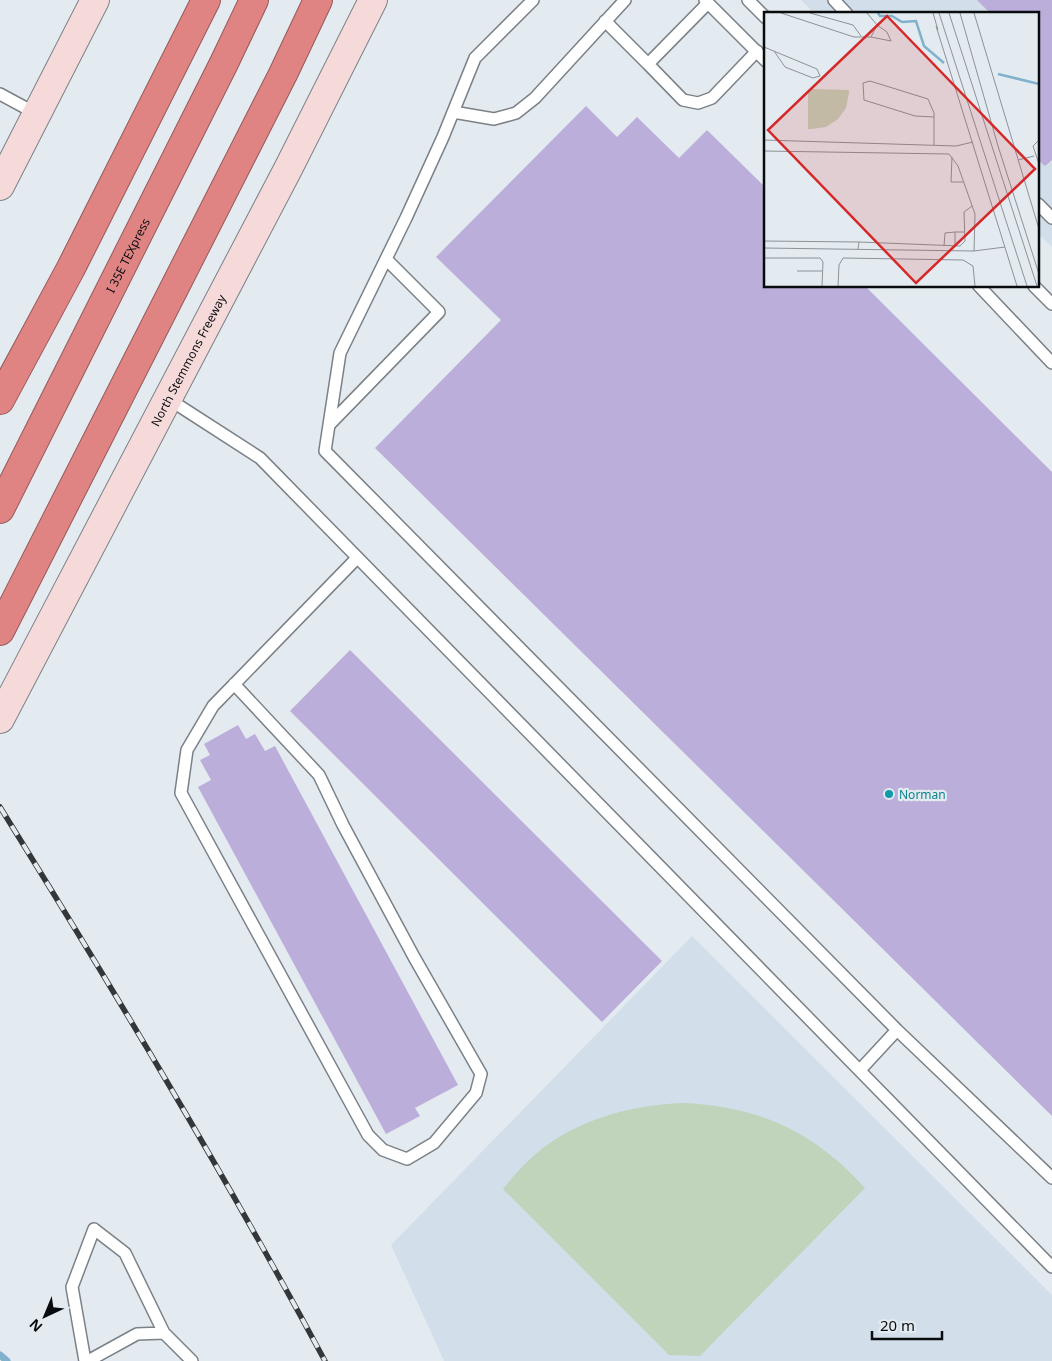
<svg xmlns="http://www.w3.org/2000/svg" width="1052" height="1361" viewBox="0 0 1052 1361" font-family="'Noto Sans',sans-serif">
  <rect width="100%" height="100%" fill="#e3ebf1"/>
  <path fill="#d2dfeb" d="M801 0H1052V247L1038 234V14H815Z
    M692 936 1052 1295V1361H444L391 1245Z"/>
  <path fill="#bfd4bb" d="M682 1103C758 1106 814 1131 865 1188L700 1356 669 1355 503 1189C516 1173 530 1157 547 1145 586 1117 635 1105 682 1103Z"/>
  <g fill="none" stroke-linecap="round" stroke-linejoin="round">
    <path stroke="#81b1cc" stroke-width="7" d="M0 1355 7 1361"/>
  </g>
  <path fill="#bcaeda" d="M977 0H1052V160L1045 166 1038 160V14H991Z
    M586 106 617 137 637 117 679 158 707 130 766 188V286H865L1052 472V1116L375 448 501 320 436 257Z
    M350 650 662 961 602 1022 290 711Z
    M238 725 246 739 255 734 265 751 275 746 458 1085 415 1108 420 1116 386 1134 198 787 211 780 200 760 210 755 204 744Z"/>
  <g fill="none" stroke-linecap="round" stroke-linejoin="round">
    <defs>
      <path id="service" d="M533 0 475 58 443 137 406 218 340 353 325 451 897 1030 1052 1178
        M705 0 766 61
        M748 0 766 18
        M834 0 847 14
        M605 21 648 64 708 3
        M648 64 683 100 698 103 712 98 757 51
        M0 94 37 114
        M453 112 494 119 516 113 535 98 625 0
        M1038 204 1052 218
        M979 286 1052 363
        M1034 286 1052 304
        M167 398 260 458 1052 1267
        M329 425 439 312 386 259
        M234 684 319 775 343 825 414 957 481 1074 476 1093 434 1143 407 1159 383 1150 368 1135 181 793 187 750 213 706 357 558
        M860 1070 897 1030
        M85 1361 72 1287 94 1229 125 1253 164 1333
        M88 1361 137 1334 164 1333 192 1361"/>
      <g id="secondary">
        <path d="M0 186 95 0"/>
        <path id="s1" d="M0 719 288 169 373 0"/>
      </g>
      <g id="motorway">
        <path d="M0 400 71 268 206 0"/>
        <path id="s2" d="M0 509 224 63 254 0"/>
        <path d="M0 631 283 74 318 0"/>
      </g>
    </defs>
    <use href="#service" stroke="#7b8187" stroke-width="14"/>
    <use href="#secondary" stroke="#7b8187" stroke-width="30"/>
    <use href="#motorway" stroke="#95595a" stroke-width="30"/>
    <use href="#service" stroke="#fff" stroke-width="11"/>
    <use href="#secondary" stroke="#f6dada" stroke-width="28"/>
    <use href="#motorway" stroke="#e08383" stroke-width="28"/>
    <defs>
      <path id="rail" d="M0 807C113 989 224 1173 325 1361"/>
    </defs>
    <use href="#rail" stroke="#33373a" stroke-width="5.5"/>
    <use href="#rail" stroke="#e3ebf1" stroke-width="4" stroke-dasharray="11" stroke-linecap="butt"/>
  </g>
  <circle fill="#0f9aa8" stroke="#e3ebf1" stroke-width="2" cx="889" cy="794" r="5"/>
  <g text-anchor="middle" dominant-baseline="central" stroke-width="4.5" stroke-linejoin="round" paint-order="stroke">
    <g font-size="12" fill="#090c0e" stroke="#e3ebf1">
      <text stroke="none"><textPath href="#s2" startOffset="284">I 35E TEXpress</textPath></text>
      <text stroke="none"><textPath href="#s1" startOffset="405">North Stemmons Freeway</textPath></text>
    </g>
    <g font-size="12" fill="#0d838f" stroke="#e3ebf1" text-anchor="start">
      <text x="899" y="794">Norman</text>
    </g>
  </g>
  <g transform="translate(764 12)">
    <rect width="275" height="275" fill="#e3ebf1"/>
    <path d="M48 77 85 78V81L82 96 74 107 62 115 48 117H44V80Z" fill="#bfd4bb"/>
    <path fill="none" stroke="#81b1cc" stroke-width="2.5" d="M114 1 116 4H128L138 10 152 9 160 34 180 51M234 62 275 72"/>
    <path fill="none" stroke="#8c9296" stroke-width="1" d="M17 1 90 25H107L113 13 103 1M46 1 89 13 97 24M169 1 174 18M175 1 263 274M185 1 273 274M196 1 234 134 275 262M210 1 275 217M172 14 253 274M107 25 127 29 123 20 113 13M0 35 53 57 56 64 49 66 21 55 10 39M0 128 192 134 209 130M275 128 269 134 275 152M170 133V101L164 87 106 69 99 71 100 88 151 104 170 105M0 139 185 142 194 154 211 202 210 239M188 145 187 170H199M254 148 270 144M0 229 95 230M180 234 181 221 191 220M191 234V220H200M0 236 210 239 241 235M94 237 95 230 196 234 201 229 200 200 208 194M0 246H56L59 250 58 274M33 259H58M74 274 75 253 79 246 199 248 209 254 211 274"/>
    <path fill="#d62828" fill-opacity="0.15" stroke="#d62828" stroke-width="2.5" d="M123 4 271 157 152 271 4 118Z"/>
    <rect width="275" height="275" fill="none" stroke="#090c0e" stroke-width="2.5"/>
  </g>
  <g transform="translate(45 1316) rotate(224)" stroke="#e3ebf1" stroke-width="4" paint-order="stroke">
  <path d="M0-4L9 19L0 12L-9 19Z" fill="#090c0e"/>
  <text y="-8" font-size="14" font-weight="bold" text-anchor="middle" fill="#090c0e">N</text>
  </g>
  <path d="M872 1331v8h70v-8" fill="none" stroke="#090c0e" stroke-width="2.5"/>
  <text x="880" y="1331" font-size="15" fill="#090c0e" stroke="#e3ebf1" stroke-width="4" paint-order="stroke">20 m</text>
</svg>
